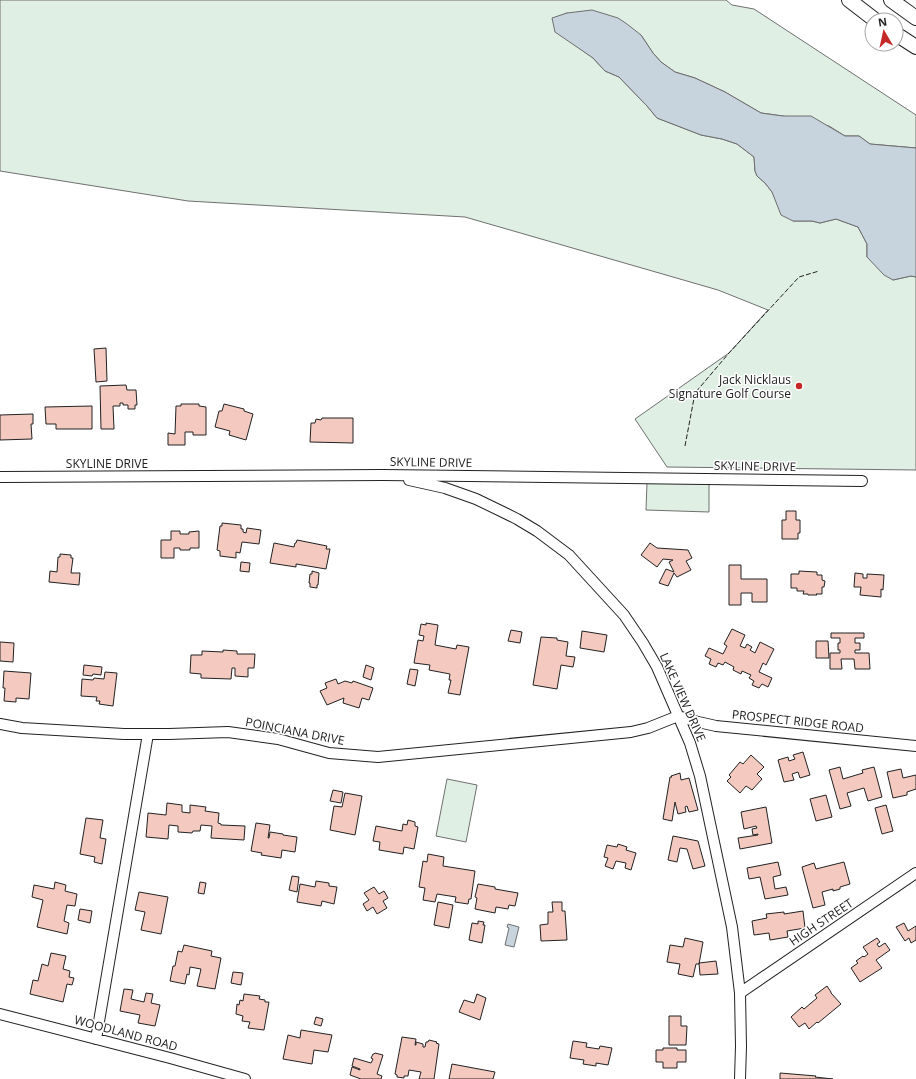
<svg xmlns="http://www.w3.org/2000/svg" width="916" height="1079" viewBox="0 0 916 1079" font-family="'Open Sans',sans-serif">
  <rect width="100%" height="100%" fill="#fff"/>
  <path fill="#e0efe3" stroke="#6f6f6f" d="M0 0H726L732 5 754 9 916 115V148L870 144 859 136H845L829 126 783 116 761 113 725 92 695 78 675 72 661 62 653 53 641 35 567 13 552 19 575 45 593 58 605 71 619 77 647 106 657 118 701 135 722 139 737 144 754 157 755 171 757 176 765 183 772 192 777 202 793 221H812L820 223 836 219 858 227 867 244V257L893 280 911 276 916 277V470L667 467 635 419 729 353 768 310 718 290 465 217 188 201 0 171Z
    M647 482 709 484V512L646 510Z
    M447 779 477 785 466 842 436 836Z"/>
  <path fill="#c7d3dd" stroke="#6f6f6f" d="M592 10 618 18 627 24 641 35 653 53 661 62 675 72 695 78 725 92 761 113 783 116H811L845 136H859L870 144 916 148V277L911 276 893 280 884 275 867 257V244L858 227 836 219 820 223 812 221H793L781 215 772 192 765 183 757 176 755 171 754 157 737 144 722 139 701 135 657 118 647 106 619 77 605 71 593 58 555 32 552 18 567 13Z
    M508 924 519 927 514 947 505 945 509 928 507 927Z"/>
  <path fill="#f3c9c0" stroke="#222" d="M106 348 107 381 96 382 94 349Z
    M126 385 127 390H136L137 405H135V409H128V405H123V403H120V406H113L114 429H101L100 386Z
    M181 404H199V406L206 407V435H193V432H185V445H168V433L175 434 176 406H181Z
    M224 404 244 409V411L253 414 246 440 229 435 230 431 215 427 219 411H222Z
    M92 406V429H56V424H46L45 407Z
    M33 414V424H31L32 439 0 440V415Z
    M322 418H353V443L310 442 311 423H315L316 419 321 420Z
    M786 511H796V520H800V533H798V539H782V520H786Z
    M222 523 241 525V529H243V532L246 533 247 528 261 530 259 544 242 542 240 553 236 552V558L220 556V551L217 550 220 526H222Z
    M171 531H180V534H189V532L199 531V548H190V550H180V548H174V558H161V540H171Z
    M297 540 327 546 326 549H330L326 569 296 564V567L270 563 274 543 294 547 295 543H296Z
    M650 543 657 548 688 550 692 558 686 561 691 570 677 577 674 573 668 586 659 583 666 569 674 572 669 562 673 560 663 559 657 567 641 555Z
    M60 554 71 555V558H73L71 573H80L79 585 49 582 50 571 57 572 58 557H60Z
    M241 562 250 563 249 572 240 571Z
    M729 565H741V579H767V602H752V593H741V605H729Z
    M312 571 319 573 318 585H317V588L310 587V583H309L310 574H312Z
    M799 571 817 572V575H822V580L825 581 824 587H822V594H816L817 595H808V594H803L804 591H797V588H791V574H799Z
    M855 573 863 574V578H867V574L884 575 883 590 881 589V597L860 595 861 587H854Z
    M426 623 438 625 435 645 456 649 457 645 469 647 460 695 448 693 451 680H449L450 674 429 670 430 665 414 663 418 640 423 641 424 636 419 635 421 624 426 625Z
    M732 629 745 635 740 646 745 648 747 644 752 647 750 650 755 653 760 642 774 649 766 665 763 663 759 672 772 678 768 687 762 684 759 688 752 685 754 681 749 678 751 675 742 671 741 674 733 670 734 667 725 662 723 665 718 663 716 667 709 664 711 659 705 656 709 648 723 654 727 646 724 644Z
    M511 630 522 632 520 643 508 641Z
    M582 631 607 635 604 652 580 648Z
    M831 633H864V638H855V643H860V650H855V653H869L870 669H855L854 659H841L842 669H830V653H840V650H838V643H840V638H831Z
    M541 637 557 638V640L568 642 566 656 575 657 573 667 561 665 557 689 533 685Z
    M816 641H828L829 658H816Z
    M0 642 14 643 13 662 0 661Z
    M223 650 237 651V654H255L254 668H248V677L235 676V668H232L231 679 201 678V674L190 673 191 655H202V651L223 652Z
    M84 665 102 667 101 675 93 674 92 676 83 675Z
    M366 665 374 668 371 680 363 677Z
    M410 669 418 670 415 686 407 684Z
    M4 671 31 673 29 699 16 698V702L4 701 5 688H3Z
    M105 672 117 673 113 706 99 704 100 701H96L97 697 81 696 82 679 93 680 94 678 104 679Z
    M336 679 338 684 345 681 352 683 353 681 373 688 369 700 362 698 359 708 343 703 344 698 327 705 320 691 327 688 325 683Z
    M803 752 810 775 800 778 798 772 792 774 794 780 784 782 778 760 788 757 789 761 795 759 793 755Z
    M751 755 764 767 757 774 762 779 752 790 746 786 740 793 727 781 731 777 729 775 740 762 743 764Z
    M840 767 843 779 863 773 862 770 874 767 882 797 868 801 864 788 847 793 851 806 840 809 829 770Z
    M901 769 903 778 916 775V789L907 792V795L893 798 887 772Z
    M680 773 681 780 689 778 698 810 689 812 687 806 685 807 686 812 678 814 675 802 672 821 663 819 670 777H672L671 776Z
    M333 790 343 792 341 803 330 801Z
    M345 793 362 796 355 835 330 830 334 806 342 807Z
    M826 795 832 817 816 821 810 799Z
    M167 803 182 805V812L190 813V805L206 807 205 811 219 813 218 823 221 824V825L245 826 244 840 211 838 212 826 201 825 200 831H193L192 833 178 832V826L169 825 168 839 146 837 148 813 166 815Z
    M886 805 893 831 882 834 875 808Z
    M766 807 772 843 740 849 738 838 758 835V834L753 835 752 829 757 828 756 826 744 829 741 812Z
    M86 818 103 820 100 838 106 839 102 864 94 862 95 857 80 854Z
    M408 820 415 822V826L418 827 414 849 404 847 403 854 379 850 380 842 373 841 376 826 402 831 403 824 407 825Z
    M256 823 270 825 268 838H269L270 832 283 834V835L297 837 295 852 282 850 281 858 261 855 262 853 251 851Z
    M673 836 698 841 705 866 693 869 687 849 680 848 677 862 668 860Z
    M618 844 627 847 626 850 636 853 631 870 625 868 626 863 616 861 613 869 605 866 608 858 604 857 607 845 617 847Z
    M428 854 444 857 443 866 475 871 471 899H469L468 904 455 902 456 897 437 894 435 902 423 900 425 888 419 887 423 861 427 862Z
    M778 862 781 875 773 877 775 889 786 887 788 895 765 899 760 877 749 879 747 868Z
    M844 862 850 884 840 887V889L833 891V889L822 892 825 905 813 908 802 867 814 863 816 869Z
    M292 876 299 877 297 892 289 890Z
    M316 881 329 883V886L337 887 334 904 322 901 321 906 297 902 300 884 315 887Z
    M55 882 66 885 65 891 77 894 75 906 67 905 64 921 69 923 67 934 37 927 43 900 32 897 34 885 54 889Z
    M200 882 206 883 204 894 198 893Z
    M478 884 495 887V889L518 893 515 906 509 905 508 909 496 907 495 913 475 909 477 898 475 897Z
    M374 887 379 894 384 891 388 898 383 901 387 908 377 914 373 907 367 911 363 904 369 900 364 893Z
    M139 892 168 897 161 934 141 930 145 912 135 910Z
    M438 902 453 905 449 928 434 925Z
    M552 902H562V911H565L567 940 541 941 540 925 548 924V912H553Z
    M80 909 92 911 90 923 78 920Z
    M803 911 805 928 787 931 788 937 770 940 769 933 754 935 752 921 767 918 766 914 784 912V914Z
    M478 921 484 922 483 925H485L482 943 469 940 472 923 478 924Z
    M904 923 908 931 916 926V940L911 943 909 938 905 941 896 927Z
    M685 938 703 942 699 964H696L693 977 678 974 680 964 667 962 670 945 683 947Z
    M877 938 880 942 877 944 879 947 885 943 890 950 876 960 882 968 860 982 851 968 858 963 856 961 863 956 864 957 868 954 863 947Z
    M184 945 212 951 211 956 221 958 215 989 197 986 201 969 190 967 189 975 187 974 185 984 170 981 173 966H175L178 951 182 952Z
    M51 953 66 956 63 969 70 971 69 977 74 978 72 985 67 984 63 1002 30 994 33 980 38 981 42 964 48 966Z
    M716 961 718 974 700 975 699 963Z
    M233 972 243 973 241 985 231 983Z
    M827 986 831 992V993L841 1004 818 1023 817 1022 809 1029 805 1023 799 1027 791 1017 802 1007 804 1009 817 998 815 995Z
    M124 989 133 990 131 999 144 1002 146 993 153 994 151 1003 160 1005 155 1026 138 1023 140 1015 120 1011Z
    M244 994 260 996 259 999 265 1000V1002H269L264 1030 248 1028 250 1022 242 1021 243 1016 236 1014 237 1004 239 1005 240 1000 243 1001Z
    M477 994 486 998 480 1020 459 1012 464 1000 474 1003Z
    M669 1016H681V1026H687L686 1045H669Z
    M316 1017 323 1019 321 1026 314 1024Z
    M301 1030 332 1035 328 1052 314 1050 312 1064 283 1059 288 1035 300 1038Z
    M402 1037 416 1039 415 1045H416V1042L423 1044V1047H425L426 1042H428L429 1040 437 1042 436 1043 439 1044 434 1079H419L421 1072 409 1070 408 1076H404V1078L397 1077V1075L395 1074Z
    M573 1041 587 1043 586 1047 599 1049 600 1046 612 1048 608 1065 596 1063V1066L583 1064 584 1060 570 1058Z
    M663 1048H677V1050H686V1062H677V1068H663V1062H656V1050H663Z
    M375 1053 383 1055 377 1074 382 1076 381 1079H361L350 1075 352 1067 360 1070V1069L352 1066 354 1058 371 1063 373 1059 371 1058 373 1054H374Z
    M452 1064 495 1072 493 1079H449Z
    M780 1073 816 1076 815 1077 833 1079H780Z"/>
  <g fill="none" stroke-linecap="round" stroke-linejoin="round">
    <defs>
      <path id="minor" d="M0 477 383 475 862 481
        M409 480 445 488 476 499 507 514 517 519 537 531 569 555 624 615 643 643 657 667 690 743 700 776 732 927 740 993 741 1046 740 1079
        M678 716 694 721 716 726 916 746
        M0 724 22 728 124 734H169L228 732 278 739 329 753 378 757 631 732 648 728 678 716
        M740 993 916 873
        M0 1014 170 1058 245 1079
        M96 1039 148 734"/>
      <path id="secondary" d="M849 0 875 20
        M891 0 916 18
        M896 34 916 47"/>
    </defs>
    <use href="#minor" stroke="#222" stroke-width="12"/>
    <use href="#secondary" stroke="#222" stroke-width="16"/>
    <use href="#minor" stroke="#fff" stroke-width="10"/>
    <use href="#secondary" stroke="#fff" stroke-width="14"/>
    <path stroke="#222" stroke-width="1" stroke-dasharray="5 2" stroke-linecap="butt" d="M685 446 695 393 729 353 799 277 819 271"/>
  </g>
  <circle fill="#c62828" stroke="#fff" stroke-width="1.5" cx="799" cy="386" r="4"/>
  <g text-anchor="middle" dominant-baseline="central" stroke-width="3" stroke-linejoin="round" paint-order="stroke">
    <g font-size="12" fill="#222" stroke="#fff" text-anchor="end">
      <text x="791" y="379">Jack Nicklaus<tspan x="791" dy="14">Signature Golf Course</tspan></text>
    </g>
    <g font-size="12" fill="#222" stroke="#fff">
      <text transform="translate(431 462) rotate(1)">SKYLINE DRIVE</text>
      <text x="107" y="463">SKYLINE DRIVE</text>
      <text transform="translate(755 466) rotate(1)">SKYLINE DRIVE</text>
      <text transform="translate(683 697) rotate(66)">LAKE VIEW DRIVE</text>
      <text transform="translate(798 721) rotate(6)">PROSPECT RIDGE ROAD</text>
      <text transform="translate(295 731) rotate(11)">POINCIANA DRIVE</text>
      <text transform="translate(821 922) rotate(-34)">HIGH STREET</text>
      <text transform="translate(126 1033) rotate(15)">WOODLAND ROAD</text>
    </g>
  </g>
  <g transform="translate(884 32) rotate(351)"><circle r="19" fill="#ffffff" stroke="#a7a7a7"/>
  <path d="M0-3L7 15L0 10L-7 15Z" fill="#c62828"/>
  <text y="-6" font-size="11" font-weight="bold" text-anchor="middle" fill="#222222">N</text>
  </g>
</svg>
